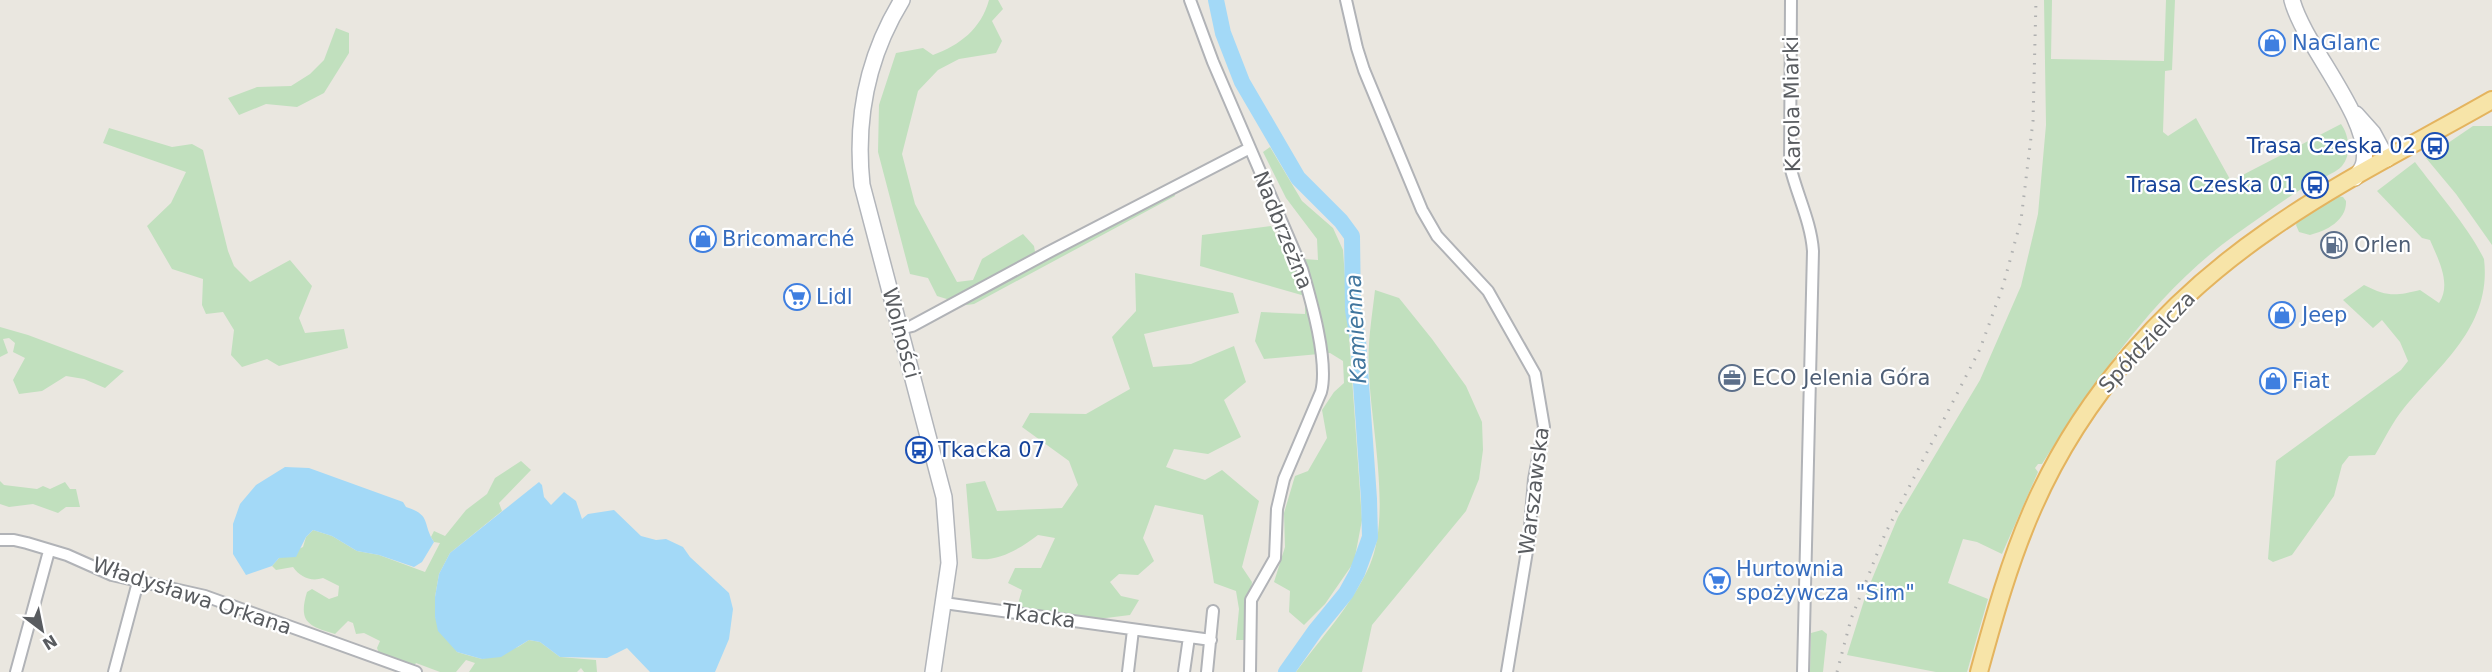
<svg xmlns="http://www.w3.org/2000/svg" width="2492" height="672" viewBox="0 0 2492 672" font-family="'DejaVu Sans',sans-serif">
  <rect width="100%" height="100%" fill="#eae7e0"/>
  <path fill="#c1e0be" d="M989 0H998L1003 9 992 21 1002 41 996 53 959 59 938 70 918 91 902 154 915 204 957 282 973 280 982 259 1023 234 1034 246 1037 263 1174 193 1175 196 974 304 967 305 953 298 950 300 937 296 928 278 910 274 878 152 879 105 896 53 923 48 933 55C960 45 981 29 989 0Z
    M2044 0H2052L2051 59 2164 61 2166 0H2175L2172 70 2165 71 2163 132 2168 136 2196 118 2231 181 2341 124C2349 135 2352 154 2342 166 2336 173 2315 181 2306 186 2282 201 2258 219 2235 235 2153 294 2096 380 2042 464H2038L2035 468 2038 472 2002 554 1977 542 1963 539 1948 583 1988 599 1967 672H1936L1847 655 1867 591 1898 517 1980 380 2021 286 2038 214 2046 125Z
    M336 28 349 33V53L324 93 297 107 266 104 239 115 228 98 257 87 291 86 310 74 324 60Z
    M2473 126H2492V245L2456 194 2426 158Z
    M109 128 172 147 192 144 203 150 228 251 234 266 250 282 290 260 312 286 299 318 305 333 344 329 348 348 279 366 267 359 242 367 231 355 234 330 223 312 206 314 202 305 203 279 172 269 147 226 171 203 186 172 103 143Z
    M1270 147 1302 201 1333 228 1343 250 1362 520 1354 562 1325 604 1304 625 1289 612 1290 591 1274 582 1285 547 1284 513 1295 476 1308 471 1327 438 1322 410 1334 392 1344 383 1343 361 1330 353 1264 359 1255 341 1261 312 1305 314V296L1200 266 1202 235 1271 226 1289 258 1318 260 1317 239 1286 198 1263 152Z
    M2415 162C2436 190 2469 228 2484 259 2492 326 2440 365 2404 408 2393 421 2384 440 2375 455L2349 456 2342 465 2334 496 2292 555 2273 562 2268 559 2276 461 2401 370 2408 361 2400 342 2382 320 2373 328 2343 300 2364 285C2388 297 2395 296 2420 290L2439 303C2452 284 2438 259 2430 240L2422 238 2377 191Z
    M2337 196 2343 197 2346 201C2347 220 2327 231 2310 235L2299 232 2296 225 2298 220Z
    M1135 273 1233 293 1239 313 1144 334 1153 367 1191 364 1234 346 1246 382 1224 400 1241 437 1208 454 1174 449 1166 467 1205 480 1222 470 1259 501 1242 567 1252 582 1244 640H1236L1239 609 1236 591 1214 583 1203 515 1155 505 1143 538 1154 561 1138 575 1119 574 1110 582 1121 596 1139 600 1130 615 1098 619 1017 607 1022 590 1008 583 1015 568H1041L1055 538 1038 535C1020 549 995 564 972 558L966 484 985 481 997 511 1062 508 1078 485 1069 461 1022 427 1030 413 1086 414 1130 389 1112 337 1136 311Z
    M1375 290 1399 298 1432 339 1466 386 1482 422 1483 450 1479 479 1466 511 1372 625 1362 672H1296C1321 638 1351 606 1369 567 1392 516 1371 428 1369 372 1367 345 1372 317 1375 290Z
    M0 327 28 335 124 371 105 388 84 379 66 376 42 391 19 394 13 380 25 358 13 352 15 343 9 338 3 339 8 353 0 357Z
    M521 461 531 470 499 503 502 511 450 553 439 574 435 597V617L457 652 467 655 482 659 518 647 529 640 540 642 560 657 596 660 597 672H584L581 668 577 672H469L475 663 466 660 456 672H440L416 663 414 666 379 653 377 648 380 641 364 633 356 634 353 623 348 621 335 634C308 626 298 622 307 592L312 589 329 599 338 596 339 586 323 578C311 582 300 577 293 567L276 570 272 566 279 558 303 547 306 537 313 530 332 536 357 551 379 555 425 572 440 543 434 542 431 537 434 531 445 536 466 510 487 494 495 478Z
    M0 481 4 485 37 489 43 486 50 489 65 482 70 489H76L80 507H66L58 513 33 504 9 507 0 504Z
    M1822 630 1827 634 1823 672H1810L1811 633Z"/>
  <path fill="#a3d9f7" d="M285 467 309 468 403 502 406 507C432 515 422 524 434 542L422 562 414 567 379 555 357 551 332 536 313 530 306 537 296 557 279 558 272 566 246 575 233 554V524L240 504 256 485Z
    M539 482 542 485 544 497 551 505 564 492 576 501 582 519 588 514 614 510 641 536 656 540 666 539 683 547 690 557 729 593 733 609 729 639 715 672H650L627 648 607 658 560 657 540 642 529 640 501 657 482 659 457 652 438 631 435 617V597L439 574 450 553Z"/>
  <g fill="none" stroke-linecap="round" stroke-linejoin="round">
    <path stroke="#a3d9f7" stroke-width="16" d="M1216 0 1223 33 1242 82 1298 178 1341 221 1352 236 1353 310 1358 340 1369 499 1370 537 1357 573 1346 593 1315 631 1286 672"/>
    <defs>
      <path id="street" d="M1190 0 1213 62 1302 269C1311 300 1329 362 1321 392L1284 479 1277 509 1275 558 1251 600 1250 672
        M1346 0 1357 48 1364 70 1422 210 1437 236 1488 291 1535 374 1544 427 1534 479 1529 539 1507 672
        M1791 0 1790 166C1797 195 1811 222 1813 251L1803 672
        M900 329 912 326 1047 253 1250 148
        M0 540H14L27 543 67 555 112 575 205 596 416 672
        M944 603 1211 640
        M16 672 49 551
        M114 672 138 582
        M1128 672 1133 630
        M1184 672 1189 637
        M1207 672 1213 611"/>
      <path id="secondary" d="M902 0C867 57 855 119 862 185L944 497 949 563 933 672
        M2292 0C2304 46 2371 117 2364 162 2363 168 2359 173 2355 178
        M2356 114 2373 133 2387 159"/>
      <path id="primary" d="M1979 672C1994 617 2010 560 2033 508 2082 396 2168 300 2268 231 2339 181 2417 143 2492 100"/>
    </defs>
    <use href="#street" stroke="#b1b3b7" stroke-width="14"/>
    <use href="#secondary" stroke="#b2b5ba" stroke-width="18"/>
    <use href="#primary" stroke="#e4b45f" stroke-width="20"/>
    <use href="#street" stroke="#fff" stroke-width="10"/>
    <use href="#secondary" stroke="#fff" stroke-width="15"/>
    <use href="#primary" stroke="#f7e4a8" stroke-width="16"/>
    <path stroke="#afb0b0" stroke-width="3" stroke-dasharray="1.5 8" stroke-linecap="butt" d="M1837 672 1851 619 1885 534 1980 349 2003 286 2021 220 2033 121 2036 0"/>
  </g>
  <defs>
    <symbol id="shop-ring" viewBox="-11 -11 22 22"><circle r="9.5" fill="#fff" stroke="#3f7fe0" stroke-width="1.5"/><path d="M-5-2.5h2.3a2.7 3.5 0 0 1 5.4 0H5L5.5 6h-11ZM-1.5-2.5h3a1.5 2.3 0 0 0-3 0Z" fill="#3f7fe0"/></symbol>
    <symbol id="bus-ring" viewBox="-11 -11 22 22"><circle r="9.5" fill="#fff" stroke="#1a4fb4" stroke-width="1.5"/><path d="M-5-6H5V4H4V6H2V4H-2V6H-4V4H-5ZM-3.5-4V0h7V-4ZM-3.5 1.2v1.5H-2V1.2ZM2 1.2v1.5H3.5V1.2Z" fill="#1a4fb4"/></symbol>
    <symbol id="fuel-ring" viewBox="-11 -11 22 22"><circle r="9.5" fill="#fff" stroke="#5c6f8a" stroke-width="1.5"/><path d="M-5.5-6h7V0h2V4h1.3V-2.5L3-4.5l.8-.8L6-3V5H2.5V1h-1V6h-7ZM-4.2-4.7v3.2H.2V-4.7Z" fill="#5c6f8a"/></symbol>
    <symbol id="supermarket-ring" viewBox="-11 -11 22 22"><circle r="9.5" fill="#fff" stroke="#3f7fe0" stroke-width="1.5"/><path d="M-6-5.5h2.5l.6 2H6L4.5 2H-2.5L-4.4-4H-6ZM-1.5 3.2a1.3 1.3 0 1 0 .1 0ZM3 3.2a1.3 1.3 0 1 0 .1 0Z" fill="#3f7fe0"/></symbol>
    <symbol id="office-ring" viewBox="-11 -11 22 22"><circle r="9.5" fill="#fff" stroke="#5c6f8a" stroke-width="1.5"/><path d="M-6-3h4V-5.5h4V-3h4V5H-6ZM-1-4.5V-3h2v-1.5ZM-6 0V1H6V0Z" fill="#5c6f8a"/></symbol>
  </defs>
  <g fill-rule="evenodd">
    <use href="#shop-ring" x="2257" y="28" width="30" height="30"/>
    <use href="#bus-ring" x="2420" y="131" width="30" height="30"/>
    <use href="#bus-ring" x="2300" y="170" width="30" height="30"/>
    <use href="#shop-ring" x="688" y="224" width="30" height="30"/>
    <use href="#fuel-ring" x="2319" y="230" width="30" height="30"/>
    <use href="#supermarket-ring" x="782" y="282" width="30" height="30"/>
    <use href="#shop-ring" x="2267" y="300" width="30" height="30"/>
    <use href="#office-ring" x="1717" y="363" width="30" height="30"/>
    <use href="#shop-ring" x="2258" y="366" width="30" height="30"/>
    <use href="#bus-ring" x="904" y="435" width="30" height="30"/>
    <use href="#supermarket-ring" x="1702" y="566" width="30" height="30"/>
  </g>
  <g text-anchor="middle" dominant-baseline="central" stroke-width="4.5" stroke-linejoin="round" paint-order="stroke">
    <g font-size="21" fill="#366cbe" stroke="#fff" text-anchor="start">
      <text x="2292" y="43">NaGlanc</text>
      <text x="722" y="239">Bricomarché</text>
      <text x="816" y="297">Lidl</text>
      <text x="2302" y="315">Jeep</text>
      <text x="2292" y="381">Fiat</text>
      <text x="1736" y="569">Hurtownia<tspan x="1736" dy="24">spożywcza "Sim"</tspan></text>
    </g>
    <g font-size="21" fill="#595c60" stroke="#fff">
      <text transform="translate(1792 104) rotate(-91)">Karola Miarki</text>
      <text transform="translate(1283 230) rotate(68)">Nadbrzeżna</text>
      <text transform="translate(901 333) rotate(75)">Wolności</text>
      <text transform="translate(2147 342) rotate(-47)">Spółdzielcza</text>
      <text transform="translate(1534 491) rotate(-83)">Warszawska</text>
      <text transform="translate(192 596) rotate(18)">Władysława Orkana</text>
      <text transform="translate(1039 616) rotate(8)">Tkacka</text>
    </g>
    <g font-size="21" fill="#164399" stroke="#fff" text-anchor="end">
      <text x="2416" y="146">Trasa Czeska 02</text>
      <text x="2296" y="185">Trasa Czeska 01</text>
      <text x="938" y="450" text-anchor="start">Tkacka 07</text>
    </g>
    <g font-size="21" fill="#4e5e75" stroke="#fff" text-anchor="start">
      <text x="2354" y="245">Orlen</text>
      <text x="1752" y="378">ECO Jelenia Góra</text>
    </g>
    <g font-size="22" font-style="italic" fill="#41769e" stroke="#fff">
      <text transform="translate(1356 329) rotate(-93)">Kamienna</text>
    </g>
  </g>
  <g transform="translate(42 630) rotate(148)" stroke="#ffffff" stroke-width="4.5" paint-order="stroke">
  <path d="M0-4.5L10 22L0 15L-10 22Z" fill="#595c60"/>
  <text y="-9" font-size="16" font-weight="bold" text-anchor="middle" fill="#595c60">N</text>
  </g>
</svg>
